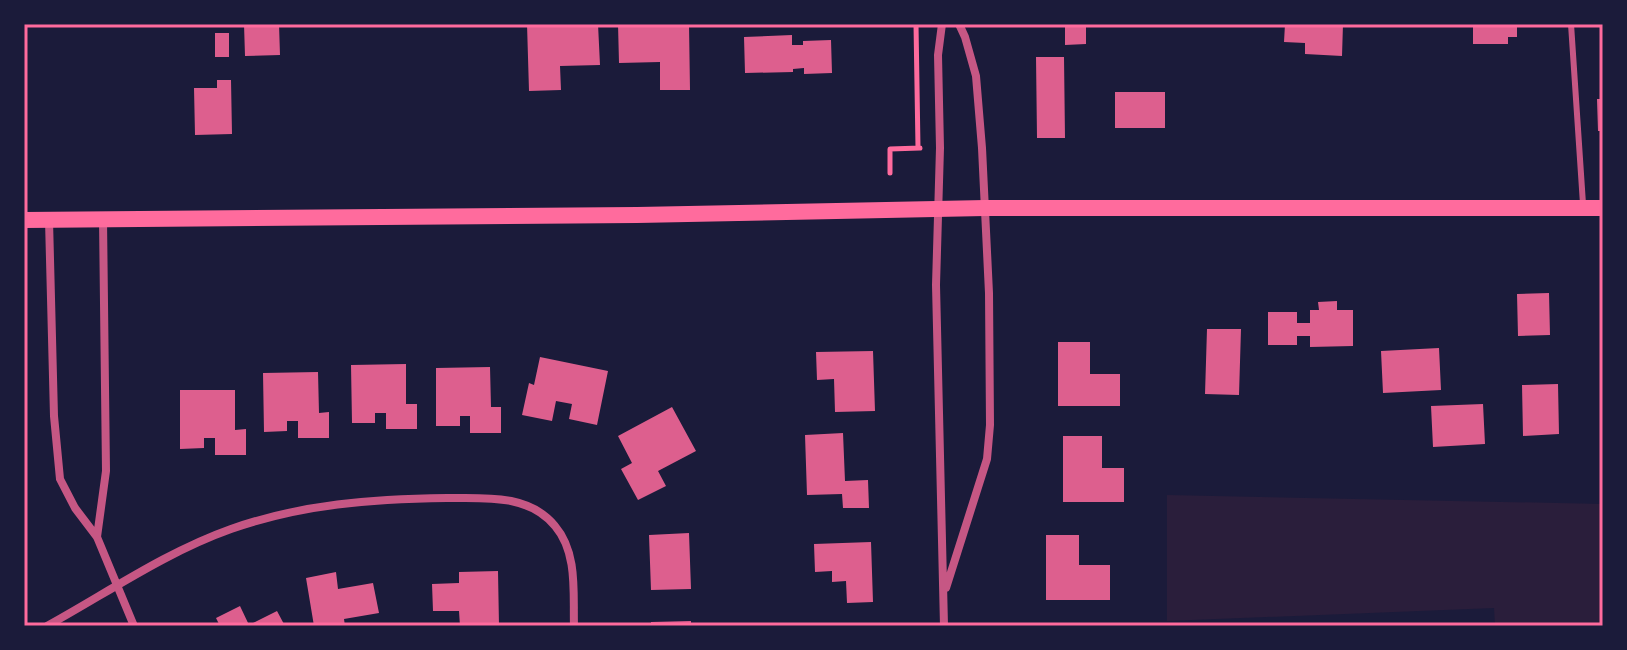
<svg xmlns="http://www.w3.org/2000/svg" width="1627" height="650" viewBox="0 0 1627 650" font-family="'Varela Round',sans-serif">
  <rect width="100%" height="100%" fill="#1b1b3a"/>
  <path fill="#2a1e3b" d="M1167 495 1603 504V626H1495L1494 608 1167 621Z"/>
  <path fill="#dd5f8e" d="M244 24H279L280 55 245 56Z
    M527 24H598L600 65 560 66 561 90 529 91Z
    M618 24H689L690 90H660V62L619 63Z
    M1065 24H1086V44L1065 45Z
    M1285 24H1343L1342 56 1305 54V43L1284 42Z
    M1473 24H1517V37H1508V44H1473Z
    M215 33H229V57H215Z
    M792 35V45H803V41L831 40 832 73 804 74V68L793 69V72L745 73 744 37Z
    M1036 57H1064L1065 138H1037Z
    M217 80H231L232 134 195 135 194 88H217Z
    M1115 92H1165V128H1115Z
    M1597 99H1603V131H1598Z
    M1549 293 1550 335 1518 336 1517 294Z
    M1337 301V310H1353V346L1310 347V336H1297V345H1268V312H1297V323H1310V310H1319L1318 302Z
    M1207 329H1241L1239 395 1205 394Z
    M1058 342H1090V374H1120V406H1058Z
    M1439 348 1441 390 1383 393 1381 351Z
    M873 351 875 411 835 412 834 379 817 380 816 352Z
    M540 357 608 371 597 425 569 419 572 404 556 401 552 421 522 415 529 383 534 385Z
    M406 364V404H417V429H386V413H375V423H352L351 365Z
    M490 367 491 407H501V433H470V416H460V426H436V368Z
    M318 372 319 413 329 412V438H298V421H287V431L264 432 263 373Z
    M1558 384 1559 434 1523 436 1522 385Z
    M180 390H235V430L246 429V455H215V438H204V448L180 449Z
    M1483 404 1485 444 1433 447 1431 406Z
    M672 407 696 451 658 471 666 486 638 500 621 469 632 463 618 436Z
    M843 433 845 481 868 480 869 508H843L842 494 807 495 805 435Z
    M1063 436H1102V468H1124V502H1063Z
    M689 533 691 589 651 590 649 535Z
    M1046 535H1079V565H1110V600H1046Z
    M871 542 873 602 847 603 846 581 832 582V571L815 572 814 544Z
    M498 571 499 626H460L459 611H433L432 584 459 583V572Z
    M336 572 338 589 373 583 379 613 344 619 345 626H314L306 578Z
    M240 606 249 625 277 611 285 626H220L216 618Z
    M691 621V626H651V622Z"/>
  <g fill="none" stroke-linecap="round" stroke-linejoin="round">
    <path stroke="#ff6b9d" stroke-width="5" d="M916 24 918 148
      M890 173V149L920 148"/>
    <path stroke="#c65784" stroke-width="6" d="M1571 24 1583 204"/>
    <path stroke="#c65784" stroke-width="8" d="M942 24 938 55 940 148 936 285 944 626
      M49 220 54 416 60 479 75 508 97 537 134 626
      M97 537 106 471 103 219
      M946 588 987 459 990 425 989 293 982 148 976 76 965 37 959 24
      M47 626C107 593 166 552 231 529 302 504 372 499 447 498 485 498 529 494 555 526 578 553 573 593 574 626"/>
    <path stroke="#ff6b9d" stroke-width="16" d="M24 220 637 215 985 208H1603"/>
  </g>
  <rect width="1627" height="650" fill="none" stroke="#1b1b3a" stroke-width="52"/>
  <rect x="26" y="26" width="1575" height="598" fill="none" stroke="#ff6b9d" stroke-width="3"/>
</svg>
